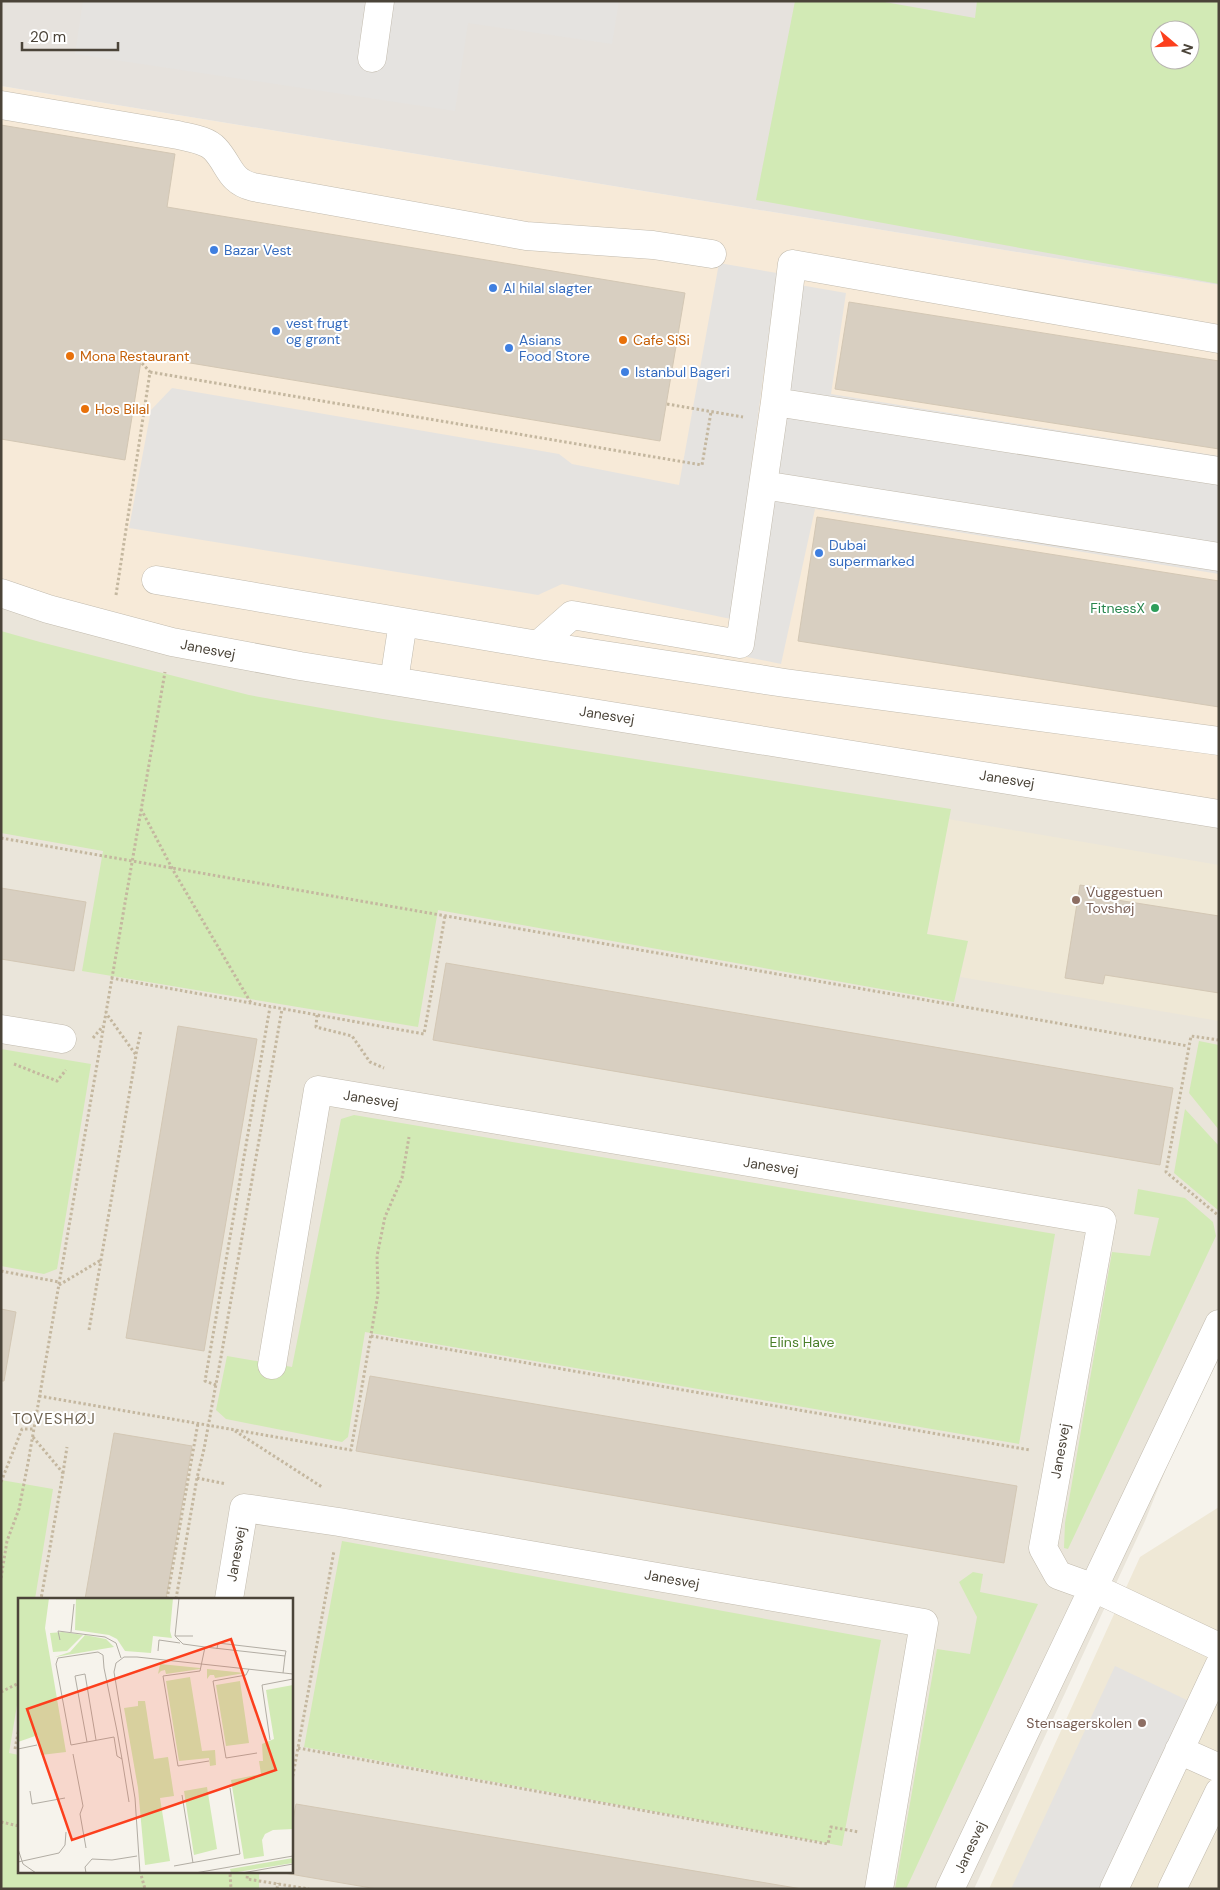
<svg xmlns="http://www.w3.org/2000/svg" width="1220" height="1890" viewBox="0 0 1220 1890" font-family="'DM Sans',sans-serif">
  <rect width="100%" height="100%" fill="#f6f3ec"/>
  <path fill="#eae5da" fill-rule="evenodd" d="M1 608 109 627 1219 802V1337L1145 1521 974 1889H1ZM19 1599H291V1871H19Z"/>
  <path fill="#f7ead8" d="M1 86 1219 285V802L109 627 1 608Z"/>
  <path fill="#e6e2dd" fill-rule="evenodd" d="M1 1H1219V285L1 86ZM1160 30H1190V60H1160Z"/>
  <path fill="#efe8d6" d="M948 819 1219 865V1021L960 977 968 941 927 934Z
    M1219 1507V1889H989L1140 1557Z"/>
  <path fill="#d2eab5" fill-rule="evenodd" d="M795 1H879L975 18 977 1H1219V284L756 200ZM1160 30H1190V60H1160Z
    M1 631 40 642 249 695 383 719 951 809 927 934 968 941 954 1002 438 910 418 1027 82 971 103 851 1 833Z
    M1199 1041 1219 1045V1130L1189 1093Z
    M1 1049 91 1064 57 1269 44 1274 1 1266Z
    M1185 1109 1219 1146V1211L1174 1173Z
    M354 1115 1055 1234 1019 1444 365 1332 348 1437 342 1442 226 1419 216 1410 227 1356 292 1367 341 1119Z
    M1138 1189 1185 1198 1213 1222 1216 1236 1068 1549 1064 1548 1065 1523 1112 1252 1150 1256 1159 1218 1134 1214Z
    M1 1480 53 1489 35 1599H19V1693L9 1753 19 1755V1871H259V1889H1Z
    M342 1541 881 1640 842 1846 304 1747Z
    M973 1572 983 1574 980 1592 1038 1604 906 1889H895L937 1649 970 1654 977 1617 959 1582Z"/>
  <path fill="#e5e3e0" d="M83 1H619L612 44 468 23 455 111 75 54Z
    M719 263 777 273 731 619 562 584 538 595 129 528 151 410 172 388 559 454 572 464 679 485Z
    M800 285 846 293 831 394 1219 456V574L815 509 781 664 747 657Z
    M1115 1666 1189 1701 1101 1889H1011Z"/>
  <path fill="#d8cfc1" stroke="#d3c7b4" d="M1 125 175 154 167 207 685 293 660 441 142 355 125 460 1 439Z
    M849 302 1219 361V449L835 389Z
    M817 517 1219 581V707L798 641Z
    M1080 885 1118 891 1117 900 1219 916V993L1105 975 1103 984 1065 978Z
    M1 888 86 902 74 971 1 959Z
    M446 963 1173 1088 1160 1165 433 1040Z
    M178 1026 257 1039 204 1351 126 1338Z
    M1 1309 16 1312 4 1381H1Z
    M370 1376 1017 1486 1004 1563 356 1451Z
    M114 1433 192 1446 166 1599H85Z
    M296 1804 802 1889H377L284 1873V1871H291V1831Z"/>
  <g fill="none" stroke-linecap="round" stroke-linejoin="round">
    <defs>
      <path id="minor" d="M372 58 380 1
        M1 105 178 135C190 138 207 140 215 149 230 165 229 181 253 187L526 236 653 245 712 254
        M775 402 1219 471
        M763 485 1219 557
        M156 580 538 645 785 683 1219 741
        M1 593 48 609 172 642 300 666 1219 814
        M538 645 572 615 740 644 775 402 792 264 1219 339
        M394 681 403 622
        M1 1029 62 1039
        M272 1365 318 1090 1102 1221 1043 1548 1058 1575 1094 1588 1219 1647
        M229 1599 244 1508 339 1522 924 1623 879 1889
        M1179 1750 1219 1768
        M950 1889 1219 1324
        M1114 1889 1219 1666
        M1172 1889 1219 1792"/>
    </defs>
    <use href="#minor" stroke="#c2bbae" stroke-width="29"/>
    <path stroke="#c4b79f" stroke-width="3" stroke-dasharray="2.5 2.5" stroke-linecap="butt" d="M150 372 702 465 711 412
      M667 404 743 417
      M116 595 150 372 141 362
      M141 809 173 870 251 1003
      M1 838 1188 1046
      M111 978 424 1034 445 916
      M317 1015 316 1027 352 1036 370 1062 384 1068
      M93 1038 103 1026
      M1219 1040 1191 1036 1166 1172 1219 1216
      M136 1054 141 1030
      M14 1064 57 1081 66 1070
      M1 1271 59 1282
      M59 1285 101 1260
      M89 1330 136 1055 106 1013
      M371 1336 1030 1450
      M216 1385 205 1381 270 1007
      M39 1396 351 1450 378 1294 377 1256 385 1217 402 1178 409 1137
      M235 1431 322 1487
      M33 1437 63 1473 41 1599
      M63 1473 67 1447
      M197 1478 226 1484
      M1 1482 22 1429H34
      M1 1578 7 1541 19 1509 28 1463 165 672
      M167 1599 198 1423
      M176 1599 197 1478 204 1449 221 1357 282 1009
      M1 1692 19 1683
      M298 1748 828 1844 831 1827 859 1832
      M15 1749 19 1728
      M291 1786 334 1551
      M1 1822 19 1826
      M140 1871 145 1889
      M227 1871 230 1873 231 1889
      M248 1871 247 1879 309 1889
      M230 1873 237 1871
      M277 1889 278 1883"/>
    <use href="#minor" stroke="#fff" stroke-width="28"/>
  </g>
  <g fill="#3f7fe0" stroke="#fff" stroke-width="2">
    <circle cx="214" cy="250" r="5"/>
    <circle cx="493" cy="288" r="5"/>
    <circle cx="276" cy="331" r="5"/>
    <circle cx="509" cy="348" r="5"/>
    <circle cx="625" cy="372" r="5"/>
    <circle cx="819" cy="553" r="5"/>
  </g>
  <g fill="#e8710a" stroke="#fff" stroke-width="2">
    <circle cx="623" cy="340" r="5"/>
    <circle cx="70" cy="356" r="5"/>
    <circle cx="85" cy="409" r="5"/>
  </g>
  <circle fill="#2e9e5b" stroke="#fff" stroke-width="2" cx="1155" cy="608" r="5"/>
  <g fill="#8d6e63" stroke="#fff" stroke-width="2">
    <circle cx="1076" cy="900" r="5"/>
    <circle cx="1142" cy="1723" r="5"/>
  </g>
  <g text-anchor="middle" dominant-baseline="central" stroke-width="4" stroke-linejoin="round" paint-order="stroke">
    <g font-size="14" fill="#366cbe" stroke="#fff" text-anchor="start">
      <text x="224" y="250">Bazar Vest</text>
      <text x="503" y="288">Al hilal slagter</text>
      <text x="286" y="323">vest frugt<tspan x="286" dy="16">og grønt</tspan></text>
      <text x="519" y="340">Asians<tspan x="519" dy="16">Food Store</tspan></text>
      <text x="635" y="372">Istanbul Bageri</text>
      <text x="829" y="545">Dubai<tspan x="829" dy="16">supermarked</tspan></text>
    </g>
    <g font-size="14" fill="#c56008" stroke="#fff" text-anchor="start">
      <text x="633" y="340">Cafe SiSi</text>
      <text x="80" y="356">Mona Restaurant</text>
      <text x="95" y="409">Hos Bilal</text>
    </g>
    <g font-size="14" fill="#27864d" stroke="#fff" text-anchor="end">
      <text x="1145" y="608">FitnessX</text>
    </g>
    <g font-size="14" fill="#4b4439" stroke="#fff">
      <text transform="translate(208 649) rotate(11)">Janesvej</text>
      <text transform="translate(607 715) rotate(9)">Janesvej</text>
      <text transform="translate(1007 779) rotate(9)">Janesvej</text>
      <text transform="translate(371 1099) rotate(9)">Janesvej</text>
      <text transform="translate(771 1166) rotate(9)">Janesvej</text>
      <text transform="translate(1060 1451) rotate(-80)">Janesvej</text>
      <text transform="translate(236 1554) rotate(-80)">Janesvej</text>
      <text transform="translate(672 1579) rotate(10)">Janesvej</text>
      <text transform="translate(970 1847) rotate(-65)">Janesvej</text>
    </g>
    <g font-size="14" fill="#785e54" stroke="#fff" text-anchor="start">
      <text x="1086" y="892">Vuggestuen<tspan x="1086" dy="16">Tovshøj</tspan></text>
      <text x="1132" y="1723" text-anchor="end">Stensagerskolen</text>
    </g>
    <g font-size="14" fill="#4a7f2a" stroke="#fff">
      <text x="802" y="1342">Elins Have</text>
    </g>
    <g font-size="15" letter-spacing="1" fill="#6e6250" stroke="#fff">
      <text x="54" y="1419">TOVESHØJ</text>
    </g>
  </g>
  <g transform="translate(18 1598)">
    <rect width="275" height="275" fill="#f6f3ec"/>
    <path d="M0 0H31L27 30 48 154 23 157 20 137 0 144ZM58 0H155L152 33 154 40 135 38 133 55 107 53 99 41 91 37 57 32ZM45 34 65 37 49 53 35 54 32 35ZM67 37 88 41 96 49 37 59 52 54ZM142 66 182 70V71L148 76 147 72 143 73 140 76ZM189 71 227 75 197 80 196 77H192L189 81ZM172 79 184 153 197 152 198 167 192 168 191 160 161 163 148 83ZM222 83 231 145 208 148 198 87ZM275 87V231L255 232 247 236 244 242 246 258 226 261 213 182 243 176 241 163H245L244 146 256 141 248 92ZM120 103H127L136 161 150 159 156 198 142 200 152 263 127 267 120 190 106 110 120 108ZM189 189 199 251 176 257 166 193ZM275 260V265L213 275 212 271Z" fill="#d2eab5"/>
    <path fill="none" stroke="#b2ada4" stroke-width="1" d="M161 0 157 38 165 46 187 49M53 34 56 6M157 38H175M42 42 40 33 87 39 98 45 103 60M199 51 200 45 268 53 267 58M140 53 141 42 162 45M231 71 228 77 195 83 208 160 239 155M252 142 244 87 275 81M69 144 57 78 67 76 78 142M0 151 19 147M55 156 65 208 62 216 68 250M104 161 99 158 96 139 53 147 38 66 40 60 80 54 85 57 86 70 99 133 104 161 111 204M191 163 160 168 145 78 182 73 187 49 267 58 265 75M12 193 14 206 47 200M164 197 175 265M0 251 5 266 18 275M0 264 41 255 47 247 48 234M156 268 222 256 212 190M68 275 67 269 74 261 94 262 119 258M122 275 117 200 96 74 98 65 106 59H119L275 76M177 275 275 258M224 275 275 266"/>
    <path fill="#fc3f1d" fill-opacity="0.15" stroke="#fc3f1d" stroke-width="2.5" d="M213 41 258 172 54 242 9 111Z"/>
    <rect width="275" height="275" fill="none" stroke="#4b4439" stroke-width="2.5"/>
  </g>
  <rect width="1220" height="1890" fill="none" stroke="#4b4439" stroke-width="5"/>
  <g transform="translate(1175 45) rotate(109)"><circle r="24" fill="#ffffff" stroke="#b7b4b0"/>
  <path d="M0-4L9 19L0 12L-9 19Z" fill="#fc3f1d"/>
  <text y="-8" font-size="14" font-weight="bold" text-anchor="middle" fill="#4b4439">N</text>
  </g>
  <path d="M22 42v8h96v-8" fill="none" stroke="#4b4439" stroke-width="2.5"/>
  <text x="30" y="42" font-size="15" fill="#4b4439" stroke="#ffffff" stroke-width="4" paint-order="stroke">20 m</text>
</svg>
